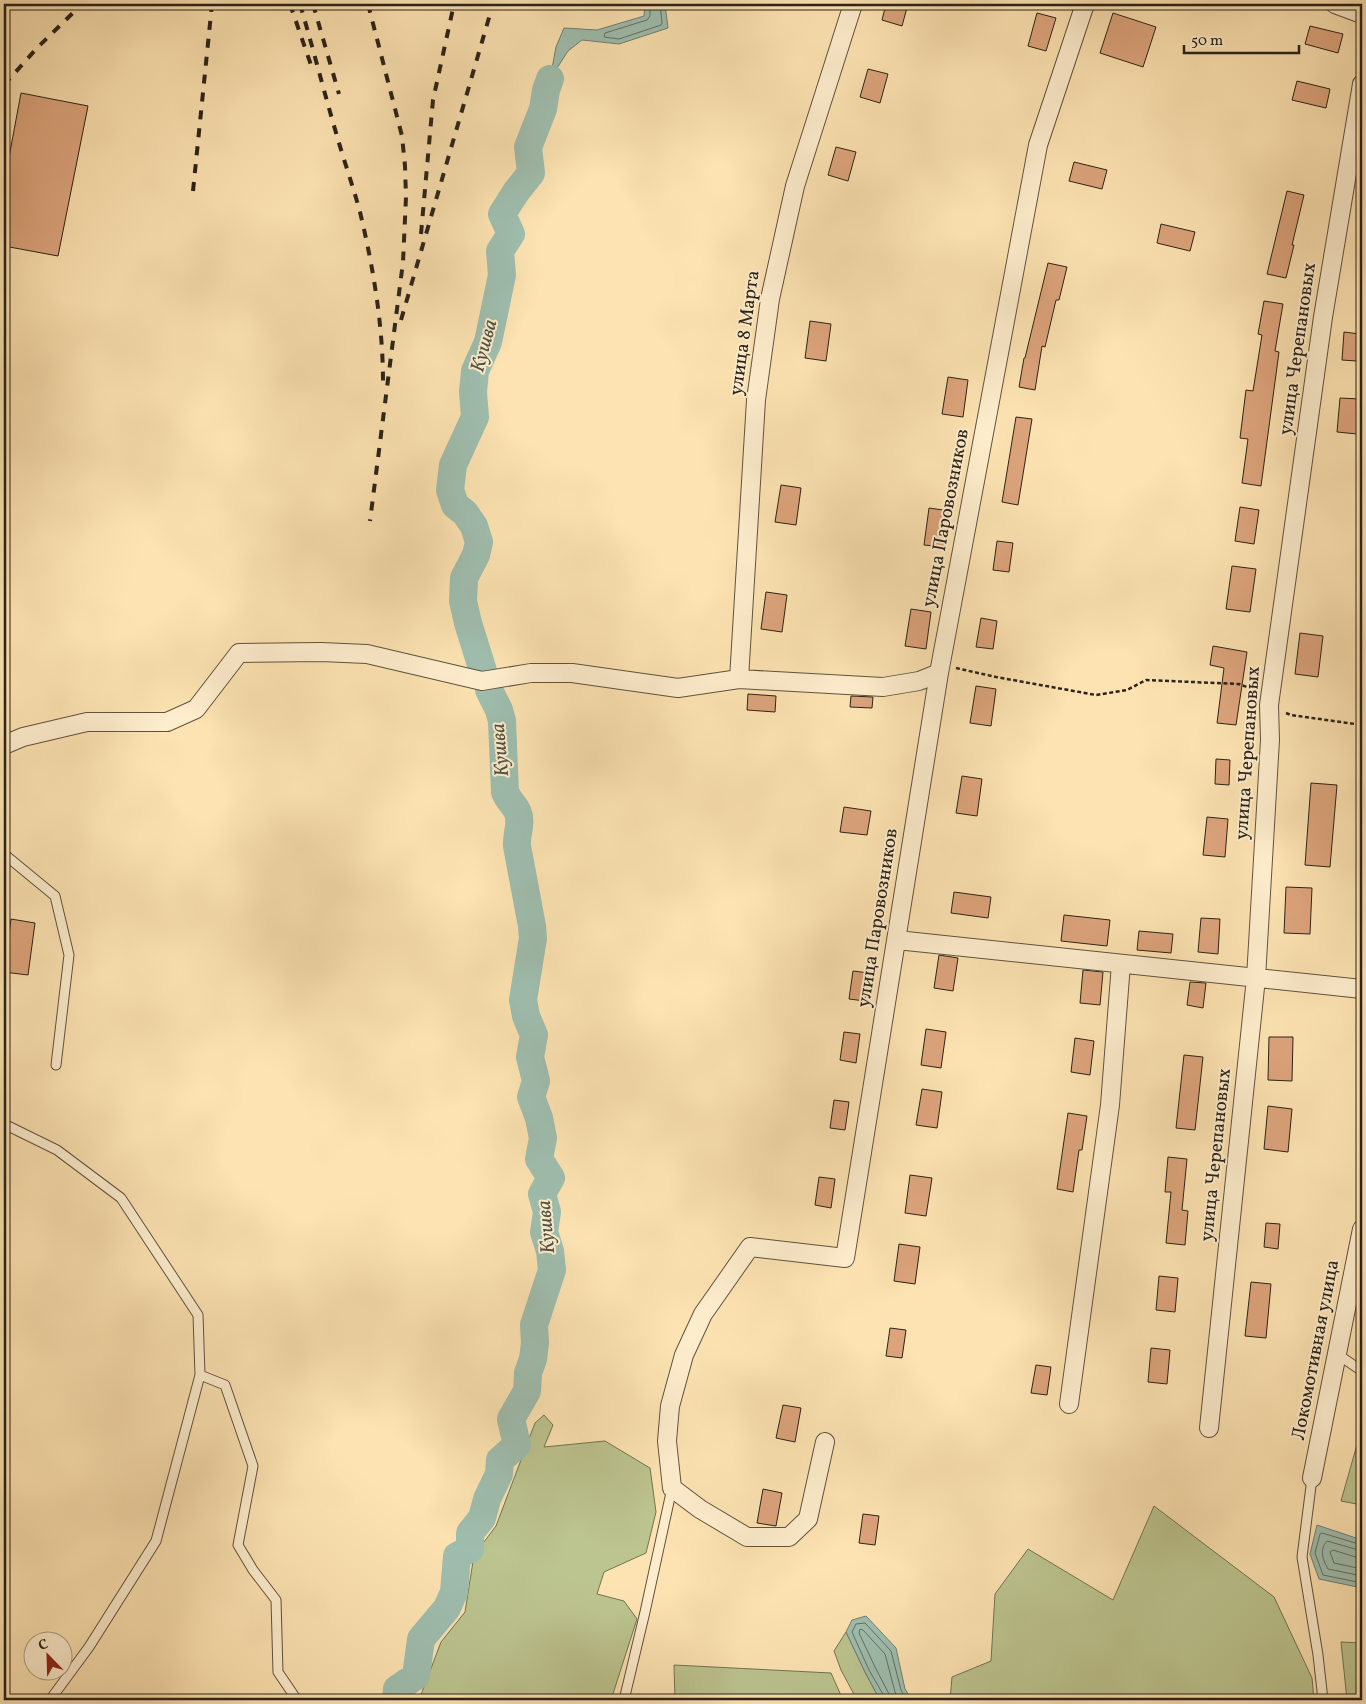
<svg xmlns="http://www.w3.org/2000/svg" width="1366" height="1704" viewBox="0 0 1366 1704" font-family="Vollkorn,serif">
  <rect width="100%" height="100%" fill="#fde3b2"/>
  <filter id="stains"><feTurbulence type="fractalNoise" baseFrequency=".004" numOctaves="4"/><feColorMatrix values="0 0 0 0 .2 0 0 0 0 .09 0 0 0 0 .02 0 0 0 .5 -.17"/></filter>
  <radialGradient id="worn" r=".72"><stop offset=".6" stop-color="#630" stop-opacity="0"/><stop offset="1" stop-color="#630" stop-opacity=".3"/></radialGradient>
  <path fill="#bcc48f" stroke="#737354" d="M544 1415 553 1425 544 1447 605 1441 650 1468 656 1512 646 1553 604 1572 597 1594 624 1601 637 1619 611 1700H419L441 1642 465 1612 474 1555 496 1526 535 1423Z
    M1362 1427V1505L1341 1501Z
    M1154 1506 1274 1597 1312 1678 1314 1700H950L952 1677 991 1661 995 1594 1028 1549 1113 1600Z
    M846 1632 865 1672 880 1700H857L841 1670 834 1651Z
    M1341 1642 1362 1643V1700H1347Z
    M674 1665 831 1673 843 1700H675Z"/>
  <path fill="#9fbeaf" stroke="#708073" d="M645 4H665L668 28 619 44 582 40 568 51 550 79 556 47 564 28 597 30 644 16Z
    M1317 1525 1362 1540V1588L1319 1579 1310 1554Z
    M866 1616 896 1648 905 1689 912 1700H880L865 1672 846 1632 852 1620Z"/>
  <g fill="none" stroke-linecap="round" stroke-linejoin="round">
    <path stroke="#647064" stroke-width="1" d="M650 4V16L647 20 605 33 604 37 619 39 661 25 662 23 660 4
      M1362 1545 1322 1533 1320 1534 1315 1553 1323 1575 1362 1583
      M1362 1551 1327 1541C1319 1550 1323 1560 1328 1569L1362 1576
      M1362 1559 1333 1550 1330 1552 1334 1563 1362 1569
      M884 1700V1696L869 1670 852 1632 856 1624 865 1623 891 1651 901 1690 906 1700
      M891 1700 889 1694 875 1667 859 1633 860 1629 863 1630 885 1654 895 1692 899 1700"/>
    <path stroke="#9fbeaf" stroke-width="28" d="M483 671 468 623 463 601 464 578 476 555 479 542 474 526 465 513 455 505 450 490 453 465 475 417 473 392 475 371 488 342 502 275 500 251 511 234 502 214 516 192 531 173 528 147 543 109 546 90 550 79
      M396 1700 397 1689 416 1676 421 1639 447 1608 454 1592 457 1556 470 1549V1533L482 1518 487 1499 499 1474 500 1460 517 1445 511 1419 527 1391 528 1373 533 1359 535 1343 534 1325 552 1270 550 1251 544 1232 547 1212 542 1194 551 1178 539 1159 543 1138 539 1118 531 1097 536 1081 530 1057 534 1035 526 1016 523 1000 533 938 532 926 517 846C516 835 522 823 518 813 515 805 508 800 505 792L502 721 499 710 489 690"/>
  </g>
  <path fill="#dda47c" stroke="#2a2218" d="M886 4H908L902 26 882 20Z
    M1037 13 1056 18 1046 51 1028 46Z
    M1113 13 1156 27 1143 67 1100 53Z
    M1310 26 1343 34 1338 53 1305 44Z
    M868 69 888 74 880 103 860 97Z
    M1297 81 1330 89 1326 108 1292 100Z
    M21 93 88 106 58 256 4 246V184Z
    M836 147 856 152 848 181 828 175Z
    M1074 162 1107 170 1102 189 1069 181Z
    M1287 191 1304 195 1292 245H1294L1286 278 1267 274Z
    M1161 224 1195 232 1190 251 1157 243Z
    M1048 263 1067 267 1059 300H1056L1045 347 1042 346 1035 390 1019 387 1024 358H1025Z
    M1264 301 1283 304 1275 351 1279 352 1261 486 1242 483 1248 439 1240 438 1246 390 1253 391 1262 335 1258 334Z
    M810 321 831 324 826 361 805 358Z
    M1344 332 1360 334 1357 361 1342 360Z
    M948 377 968 380 963 417 942 414Z
    M1340 398 1359 399 1357 434 1337 432Z
    M1016 417 1032 419 1018 505 1002 502Z
    M781 485 801 488 796 525 775 522Z
    M1240 507 1259 510 1254 544 1235 541Z
    M929 508 950 511 945 547 924 545Z
    M997 541 1013 543 1009 572 993 570Z
    M1232 566 1256 569 1250 612 1226 609Z
    M766 592 787 595 782 632 761 629Z
    M911 609 931 612 926 649 905 646Z
    M981 618 997 621 993 649 976 647Z
    M1300 633 1323 636 1318 677 1295 674Z
    M1213 646 1247 652 1236 725 1217 723 1224 668 1210 665Z
    M976 686 996 689 991 726 970 723Z
    M748 694 776 696 775 712 747 710Z
    M851 696 873 697 872 708 850 707Z
    M1216 759 1230 760 1229 785 1215 784Z
    M962 776 982 779 977 816 956 813Z
    M1311 783 1337 785 1330 867 1305 865Z
    M844 807 871 811 867 835 840 832Z
    M1207 817 1228 819 1225 857 1203 855Z
    M1286 887 1312 888 1310 934 1284 933Z
    M954 892 991 897 988 918 951 913Z
    M1064 915 1110 920 1107 946 1061 941Z
    M1201 918 1220 919 1218 954 1198 952Z
    M11 919 35 923 28 975 4 972Z
    M1139 931 1173 934 1171 953 1137 950Z
    M939 955 958 958 953 991 934 988Z
    M1083 970 1103 972 1100 1005 1080 1003Z
    M853 971 869 973 865 1001 849 999Z
    M1190 982 1206 983 1203 1008 1187 1005Z
    M926 1029 946 1032 941 1068 921 1065Z
    M844 1032 860 1034 856 1063 840 1060Z
    M1269 1037H1293L1292 1081 1268 1080Z
    M1075 1038 1094 1041 1090 1075 1071 1072Z
    M1184 1055 1203 1057 1195 1130 1176 1128Z
    M922 1089 942 1092 937 1128 916 1125Z
    M834 1100 849 1102 845 1130 830 1128Z
    M1268 1106 1292 1109 1288 1152 1264 1149Z
    M1068 1113 1087 1116 1082 1150H1079L1073 1192 1057 1189Z
    M1168 1157 1187 1159 1182 1210 1188 1211 1185 1245 1166 1243 1171 1192H1165Z
    M910 1175 932 1178 926 1216 905 1213Z
    M819 1177 835 1179 831 1208 815 1205Z
    M1266 1223 1280 1224 1278 1249 1264 1247Z
    M899 1244 920 1247 915 1284 894 1281Z
    M1159 1276 1178 1278 1175 1312 1156 1310Z
    M1251 1282 1271 1284 1266 1338 1245 1336Z
    M890 1328 906 1330 902 1358 886 1356Z
    M1151 1348 1170 1350 1167 1384 1148 1382Z
    M1036 1365 1051 1367 1047 1395 1031 1393Z
    M783 1405 801 1408 795 1442 776 1438Z
    M763 1489 782 1493 776 1526 757 1523Z
    M863 1514 879 1516 875 1545 859 1543Z"/>
  <g fill="none" stroke-linecap="round" stroke-linejoin="round">
    <defs>
      <path id="service" d="M4 854 55 896 69 955 56 1065
        M4 1124 57 1150 121 1198 198 1315 200 1375 156 1541 89 1647 50 1700
        M1337 1354 1362 1371
        M200 1375 225 1385 253 1466 238 1545 253 1570 276 1600 278 1672 297 1700
        M1312 1478 1302 1557 1318 1655 1323 1700
        M624 1700 645 1612 672 1488"/>
      <path id="minor" d="M1335 4 1362 14
        M739 679 756 400 770 299 795 186 853 4
        M4 745 23 737 87 722H167L196 709 239 653 321 652 367 654 482 681 531 673H572L678 688 739 679 883 687 919 681 939 673
        M897 940 1362 989
        M1069 1404 1110 1105 1121 964
        M1209 1428 1256 978 1270 740 1269 705 1323 317 1362 84
        M825 1442 808 1519 789 1537H747L700 1509 672 1488 667 1441 670 1406 684 1355 703 1314 750 1247 845 1258 939 673 1038 145 1085 4
        M1312 1478 1362 1229"/>
    </defs>
    <use href="#service" stroke="#5f523e" stroke-width="11"/>
    <use href="#minor" stroke="#5f523e" stroke-width="20"/>
    <path stroke="#2a2218" stroke-width="2.5" stroke-dasharray="4 2.5" stroke-linecap="butt" d="M956 668 996 677 1096 695 1127 690 1146 680 1239 684 1254 690
      M1286 713 1291 715 1362 725"/>
    <use href="#service" stroke="#feedcd" stroke-width="9"/>
    <use href="#minor" stroke="#feedcd" stroke-width="18"/>
    <path stroke="#2a2218" stroke-width="4" stroke-dasharray="9 9" stroke-linecap="butt" d="M290 4 311 65
      M300 4C313 48 324 92 337 136 344 161 353 186 360 212 373 266 383 325 383 381
      M313 4 339 94
      M368 4 402 136 405 166 406 197 403 262 370 521
      M4 85 37 48 82 4
      M193 191 212 4
      M421 234 433 100 454 4
      M401 320 493 4"/>
  </g>
  <g text-anchor="middle" dominant-baseline="central" stroke-width="4" stroke-linejoin="round" paint-order="stroke">
    <g font-size="19" fill="#2a2218" stroke="#feedcd">
      <text transform="translate(745 333) rotate(-82)">улица 8 Марта</text>
      <text transform="translate(1298 349) rotate(-82)">улица Черепановых</text>
      <text transform="translate(946 518) rotate(-79)">улица Паровозников</text>
      <text transform="translate(1248 753) rotate(-86)">улица Черепановых</text>
      <text transform="translate(878 918) rotate(-81)">улица Паровозников</text>
      <text transform="translate(1216 1155) rotate(-84)">улица Черепановых</text>
      <text transform="translate(1316 1350) rotate(-79)">Локомотивная улица</text>
    </g>
    <g font-size="20" font-style="italic" fill="#4d5145" stroke="#feedcd">
      <text transform="translate(485 346) rotate(-75)">Кушва</text>
      <text transform="translate(501 750) rotate(-95)">Кушва</text>
      <text transform="translate(547 1227) rotate(-95)">Кушва</text>
    </g>
  </g>
  <rect width="1366" height="1704" fill="none" stroke="#fde3b2" stroke-width="20"/>
  <rect x="5" y="5" width="1356" height="1694" fill="none" stroke="#2a2218" stroke-width="2.5"/>
  <rect x="10" y="10" width="1346" height="1684" fill="none" stroke="#2a2218"/>
  <g transform="translate(48 1656) rotate(337)"><circle r="24" fill="#feedcd" stroke="#a99c85"/>
  <path d="M0-4L9 19L0 12L-9 19Z" fill="#8f2418"/>
  <text y="-8" font-size="14" font-weight="bold" text-anchor="middle" fill="#2a2218">С</text>
  </g>
  <path d="M1184 45v8h115v-8" fill="none" stroke="#2a2218" stroke-width="2.5"/>
  <text x="1191" y="45" font-size="15" fill="#2a2218" stroke="#feedcd" stroke-width="4" paint-order="stroke">50 m</text>
  <rect width="100%" height="100%" filter="url(#stains)"/>
  <rect width="100%" height="100%" fill="url(#worn)"/>
</svg>
